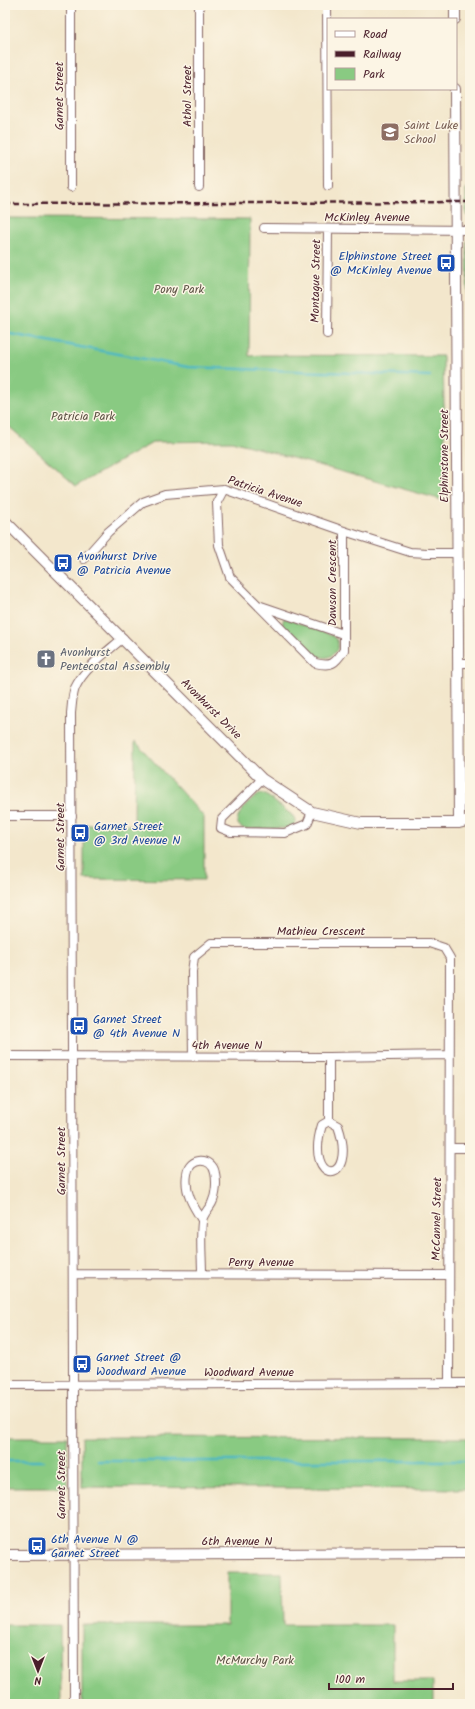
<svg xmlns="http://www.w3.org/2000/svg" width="475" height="1709" viewBox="0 0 475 1709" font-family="Kalam,sans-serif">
  <rect width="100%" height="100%" fill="#fcf5e5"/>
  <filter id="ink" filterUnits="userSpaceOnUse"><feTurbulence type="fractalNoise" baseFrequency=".025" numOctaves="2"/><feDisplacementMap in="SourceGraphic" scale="8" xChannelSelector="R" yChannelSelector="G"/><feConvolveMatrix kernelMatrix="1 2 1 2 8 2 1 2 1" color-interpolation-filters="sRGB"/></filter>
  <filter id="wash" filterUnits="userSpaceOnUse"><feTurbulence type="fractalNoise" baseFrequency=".012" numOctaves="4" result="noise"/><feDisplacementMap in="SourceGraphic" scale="16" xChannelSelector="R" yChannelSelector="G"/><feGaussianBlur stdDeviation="0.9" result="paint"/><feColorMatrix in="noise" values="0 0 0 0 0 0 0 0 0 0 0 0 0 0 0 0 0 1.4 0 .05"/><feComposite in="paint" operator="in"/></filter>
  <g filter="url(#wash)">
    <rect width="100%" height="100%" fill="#f3e7cc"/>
    <path fill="#89ca82" stroke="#6a7456" d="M466 188H470V219L466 215Z
      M5 218 250 219 249 356 262 355 443 356 446 501 232 441 154 442 76 486 5 423Z
      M467 241H470V395L468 361Z
      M284 618 332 635 337 640C339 646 338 650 333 654 319 669 292 633 282 624Z
      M135 741 204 817V880L84 879V825H134Z
      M261 794 266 795 292 815 296 820 295 825 290 828 245 829C224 823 253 796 261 794Z
      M5 1437H67V1487H5Z
      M82 1437 470 1438V1489L82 1487Z
      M227 1573H282L283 1625H393V1681H433V1704H82V1625H227Z
      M5 1625H60L61 1704H5Z"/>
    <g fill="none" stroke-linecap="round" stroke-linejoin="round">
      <path stroke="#49b7c4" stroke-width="2.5" d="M5 333 188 367 430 376
        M5 1461H44
        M98 1461H470"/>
    </g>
  </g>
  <g filter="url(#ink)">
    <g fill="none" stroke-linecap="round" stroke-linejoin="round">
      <defs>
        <path id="minor" d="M71 5V187
          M199 5V187
          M327 5 328 186
          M264 228 470 230
          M327 334 328 229
          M224 489 217 502 219 545 230 577 315 663C331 667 335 664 344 650V531
          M84 559 108 532 143 502 165 494 224 489 344 531 410 552 427 553H458
          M258 605 343 634
          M458 663H470
          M262 779 222 819 221 828 231 832 285 833 307 824 312 812
          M5 816H72
          M5 1056 329 1057 449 1055
          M193 1057 192 972 194 957 211 943H429L444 948 450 958 449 1383
          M329 1121 338 1126C359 1187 303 1186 322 1125Z
          M329 1121V1057
          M450 1148H470
          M202 1220C193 1206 184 1192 187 1174 189 1157 212 1156 215 1173 217 1182 216 1195 212 1203 209 1209 202 1215 202 1222 200 1239 202 1257 202 1274
          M73 1274 448 1275
          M5 1385 470 1383
          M74 1704 71 713C72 705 72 696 75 688 84 668 107 652 123 638"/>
        <path id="tertiary" d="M455 5V19
          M455 89 459 823
          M5 521 262 779 312 812 361 823H459L470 820
          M5 1555 470 1553"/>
      </defs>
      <use href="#minor" stroke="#856563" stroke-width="10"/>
      <use href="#tertiary" stroke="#856563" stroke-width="12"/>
      <use href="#minor" stroke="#fff" stroke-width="8"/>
      <use href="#tertiary" stroke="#fff" stroke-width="10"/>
      <path stroke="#4a1f2b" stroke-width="2.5" stroke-dasharray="6 3" stroke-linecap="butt" d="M5 204 470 202"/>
    </g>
  </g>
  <defs>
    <symbol id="school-square" viewBox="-11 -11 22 22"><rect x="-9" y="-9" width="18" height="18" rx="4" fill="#8d6e63" stroke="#fcf5e5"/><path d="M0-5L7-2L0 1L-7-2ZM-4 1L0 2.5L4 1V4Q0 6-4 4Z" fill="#fff"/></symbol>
    <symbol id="bus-square" viewBox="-11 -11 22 22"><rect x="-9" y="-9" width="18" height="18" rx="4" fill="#1a4fb4" stroke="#fcf5e5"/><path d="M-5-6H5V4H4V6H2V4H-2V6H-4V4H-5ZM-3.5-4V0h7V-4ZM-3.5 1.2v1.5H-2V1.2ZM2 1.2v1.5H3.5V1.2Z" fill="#fff"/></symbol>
    <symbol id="church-square" viewBox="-11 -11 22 22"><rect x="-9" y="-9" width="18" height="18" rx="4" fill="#6b7280" stroke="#fcf5e5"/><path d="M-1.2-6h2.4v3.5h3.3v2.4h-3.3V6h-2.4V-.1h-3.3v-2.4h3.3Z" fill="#fff"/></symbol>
  </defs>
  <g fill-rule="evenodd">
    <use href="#school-square" x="379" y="121" width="22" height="22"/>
    <use href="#bus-square" x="435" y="252" width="22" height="22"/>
    <use href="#bus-square" x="52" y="552" width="22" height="22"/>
    <use href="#church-square" x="35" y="648" width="22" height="22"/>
    <use href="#bus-square" x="69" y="822" width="22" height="22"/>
    <use href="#bus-square" x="68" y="1015" width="22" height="22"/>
    <use href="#bus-square" x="71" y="1353" width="22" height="22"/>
    <use href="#bus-square" x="26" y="1535" width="22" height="22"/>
  </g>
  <g text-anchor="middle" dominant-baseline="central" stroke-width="3" stroke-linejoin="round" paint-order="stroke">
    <g font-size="12" fill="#4a1f2b" stroke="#fcf5e5">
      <text transform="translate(59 96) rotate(-90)">Garnet Street</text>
      <text transform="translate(187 96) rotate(-90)">Athol Street</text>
      <text x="367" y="217">McKinley Avenue</text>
      <text transform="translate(316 281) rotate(-89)">Montague Street</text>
      <text transform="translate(444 456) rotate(-90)">Elphinstone Street</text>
      <text transform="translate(265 492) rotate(18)">Patricia Avenue</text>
      <text transform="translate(332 583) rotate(-90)">Dawson Crescent</text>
      <text transform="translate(211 709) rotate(45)">Avonhurst Drive</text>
      <text transform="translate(60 837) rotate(-90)">Garnet Street</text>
      <text x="321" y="931">Mathieu Crescent</text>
      <text x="227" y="1045">4th Avenue N</text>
      <text transform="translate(61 1161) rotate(-90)">Garnet Street</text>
      <text transform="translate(437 1219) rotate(-89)">McCannel Street</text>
      <text x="261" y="1262">Perry Avenue</text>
      <text x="249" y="1372">Woodward Avenue</text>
      <text transform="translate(61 1485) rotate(-90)">Garnet Street</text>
      <text x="237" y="1541">6th Avenue N</text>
    </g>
    <g font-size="12" fill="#785e54" stroke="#fcf5e5" text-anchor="start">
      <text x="404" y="125">Saint Luke<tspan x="404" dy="14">School</tspan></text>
    </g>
    <g font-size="12" fill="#164399" stroke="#fcf5e5" text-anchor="start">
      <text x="432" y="256" text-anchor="end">Elphinstone Street<tspan x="432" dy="14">@ McKinley Avenue</tspan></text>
      <text x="77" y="556">Avonhurst Drive<tspan x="77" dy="14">@ Patricia Avenue</tspan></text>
      <text x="94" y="826">Garnet Street<tspan x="94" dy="14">@ 3rd Avenue N</tspan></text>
      <text x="93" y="1019">Garnet Street<tspan x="93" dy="14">@ 4th Avenue N</tspan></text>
      <text x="96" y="1357">Garnet Street @<tspan x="96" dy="14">Woodward Avenue</tspan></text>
      <text x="51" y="1539">6th Avenue N @<tspan x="51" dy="14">Garnet Street</tspan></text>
    </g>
    <g font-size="12" fill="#5d5245" stroke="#fcf5e5">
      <text x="179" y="289">Pony Park</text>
      <text x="83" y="416">Patricia Park</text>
      <text x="255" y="1660">McMurchy Park</text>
    </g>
    <g font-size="12" fill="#5b616d" stroke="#fcf5e5" text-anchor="start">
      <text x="60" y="652">Avonhurst<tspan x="60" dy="14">Pentecostal Assembly</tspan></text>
    </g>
  </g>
  <rect width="475" height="1709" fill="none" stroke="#fcf5e5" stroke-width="20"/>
  <rect x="327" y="18" width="130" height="72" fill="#fcf5e5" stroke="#b59f9b"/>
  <rect x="335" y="31" width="20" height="6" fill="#ffffff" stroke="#b59f9b"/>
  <text x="363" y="38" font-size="12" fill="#4a1f2b">Road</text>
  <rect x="335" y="51" width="20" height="6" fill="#4a1f2b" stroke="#b59f9b"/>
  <text x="363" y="58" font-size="12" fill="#4a1f2b">Railway</text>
  <rect x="335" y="68" width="20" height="12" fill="#89ca82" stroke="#b59f9b"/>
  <text x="363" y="78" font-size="12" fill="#4a1f2b">Park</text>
  <g transform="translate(38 1671) rotate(180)" stroke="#fcf5e5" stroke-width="3" paint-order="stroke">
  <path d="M0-3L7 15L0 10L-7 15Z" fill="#4a1f2b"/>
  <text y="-6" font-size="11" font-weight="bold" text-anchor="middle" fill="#4a1f2b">N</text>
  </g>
  <path d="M329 1683v6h124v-6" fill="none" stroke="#4a1f2b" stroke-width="2"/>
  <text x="335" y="1683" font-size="12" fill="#4a1f2b" stroke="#fcf5e5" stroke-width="3" paint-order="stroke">100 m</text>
</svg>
